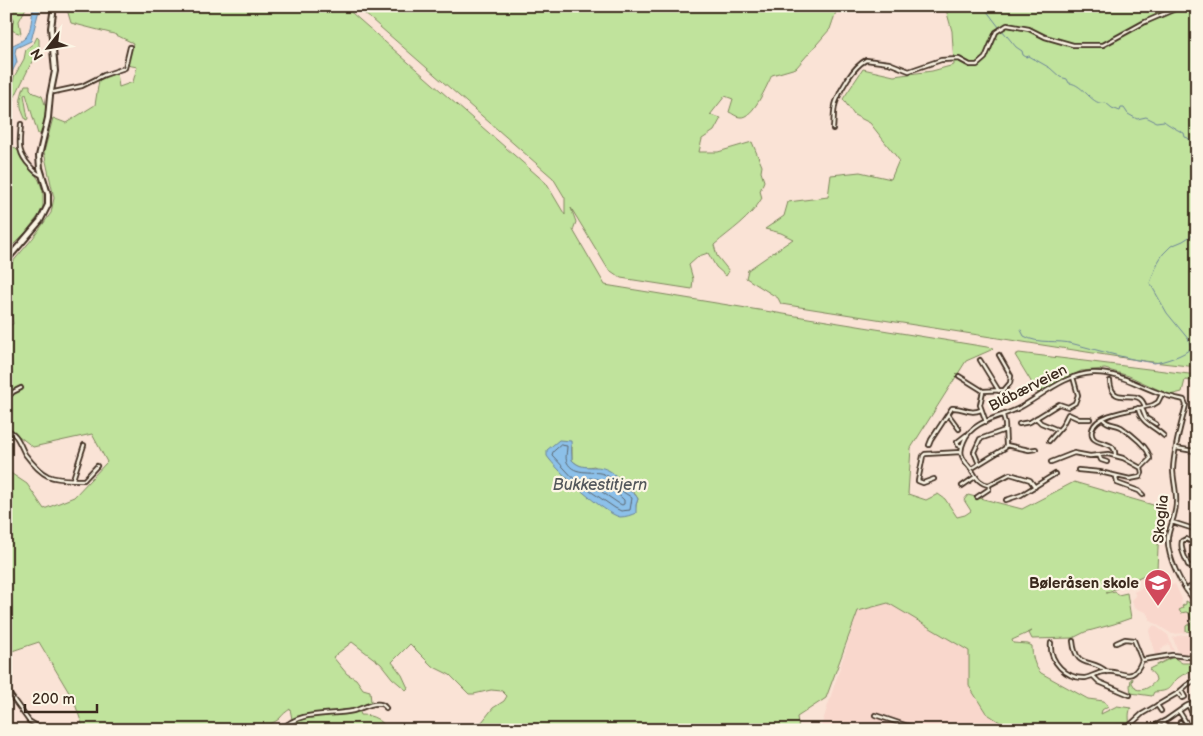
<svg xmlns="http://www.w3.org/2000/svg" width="1203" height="736" viewBox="0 0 1203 736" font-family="'Balsamiq Sans',sans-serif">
  <rect width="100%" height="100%" fill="#fae3d6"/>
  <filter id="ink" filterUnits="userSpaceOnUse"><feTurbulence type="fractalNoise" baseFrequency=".02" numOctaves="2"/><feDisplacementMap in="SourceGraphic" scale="10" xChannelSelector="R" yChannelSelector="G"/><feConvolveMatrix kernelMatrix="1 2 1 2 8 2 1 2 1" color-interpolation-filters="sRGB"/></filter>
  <g filter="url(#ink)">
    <path fill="#f9d7cc" d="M1169 578 1172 585 1175 584 1182 599 1181 605 1183 608 1179 610 1189 613 1192 620 1185 630 1186 633 1172 634 1151 621 1146 612 1134 608 1132 600 1136 596 1134 592 1147 585 1155 582 1160 583V581Z
      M888 603 969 651V686L986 713 1012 730H820L858 611Z
      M1154 625 1168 635 1174 651 1171 650 1169 644 1161 649 1162 652 1155 655 1149 631Z
      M1184 635 1197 636V656L1178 652 1173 638 1177 636Z"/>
    <path fill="#c0e39c" stroke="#7e865d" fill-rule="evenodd" d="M9 6H27L19 21 21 34 11 30 14 18 7 13Z
      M66 6H344L546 183 565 215V198L553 178 356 6H838L830 29 796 68 772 75C767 85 753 119 740 117 736 117 732 113 729 112L733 99 725 96 710 115 721 118 714 131 702 139 699 152H718L752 142 762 166 761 172 764 181 760 191 762 198C750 219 731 230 714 245L717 256 729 271 726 276 716 267 708 253 699 256 689 265 693 279 692 289 621 278 608 269 571 208 576 222 573 230 605 285 993 348 991 350 966 361 911 448 908 494 926 500 938 494 945 499 957 517 965 515 971 511 964 500 968 495 1022 509 1074 482 1160 507 1157 569 1106 593 1115 591 1118 595 1127 593 1131 618 1114 624 1085 632 1073 638 1032 639 1029 633 1032 631 1012 640 1013 643 1028 644 1032 646C1032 656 1034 666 1041 673L1088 699 1104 701 1108 706 1102 710 1101 714 1117 706 1131 708C1127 715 1131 721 1128 727 1120 723 1114 723 1108 730H1012L986 713 969 686V651L888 603 858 611 826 698 797 717 799 730H470L471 726 482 722 493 708 504 701 507 696 502 691 491 690 474 694H469L450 675 432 666 410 644 392 662 402 675 408 688 406 690 392 678 381 664 352 642 333 657 347 674 356 679 363 689 370 691 371 702 358 707 361 715C374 715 381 720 389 730H279L285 723 292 719 290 709C286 712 283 714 280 718 275 723 267 724 262 730H84L74 701 39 642 9 652 6 646V470L27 484 44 509 74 497 107 462 92 434 33 447 6 426V402L15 394 6 395V346L10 325 13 324 7 281 11 264 33 238 51 213 54 198 44 152 53 118 66 123 95 105 99 80 117 73 119 87 133 82 137 67 127 65 133 43 114 34 71 23ZM572 447V460C579 467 585 468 594 466L635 494 638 499 636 505 635 513 574 486 559 470Z
      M945 6H1197V367L1144 361 781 304 778 298 746 278 748 270 793 239 781 233 765 229 784 216 788 202 828 197 831 175 860 172 891 179 899 160 870 123 854 115 843 99 863 69 894 76 932 71 954 65 952 31Z
      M37 37 39 39V47L6 115V96L13 83 14 77 24 59 26 49 34 43Z
      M25 85H30V89L34 93 42 96C49 113 46 117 41 134H38L26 94 24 95 28 119 26 120C19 107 19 99 25 85Z
      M6 142 20 152 39 180 43 191V206L40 214 26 232 12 246 6 248Z
      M1019 353 1197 375V381L1185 380 1182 392 1170 395 1129 376 1105 369 1081 371 1038 393 1015 355Z
      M1186 601 1197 607V633L1186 631V626L1192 622 1189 613 1186 612 1181 613 1179 610 1183 608 1182 606 1186 604Z
      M1173 657 1182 663H1197V668C1191 671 1183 674 1178 678 1167 688 1172 691 1154 692L1152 696 1131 693 1130 686 1131 679 1133 678 1132 683 1136 689C1143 692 1152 686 1156 680L1155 676 1149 669Z"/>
    <path fill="#8cc0e9" stroke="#6c8498" d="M34 6H42L38 14 31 41 16 48 15 53 17 62 6 84V73L12 60 6 55V50C13 43 21 43 26 37 32 30 31 15 34 6Z
      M559 440 571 441 572 460C583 472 595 463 608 470 616 474 620 480 624 486 629 492 635 492 638 499L636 505V513C631 515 626 517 620 517 605 514 556 470 547 456V450Z"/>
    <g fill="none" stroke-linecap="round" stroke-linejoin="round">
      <path stroke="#5b666f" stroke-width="1" d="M561 445 567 446C567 451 565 458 567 462 574 477 595 469 606 475 613 479 616 483 620 489 623 493 629 495 632 498L630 510 621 511 615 508 577 482 552 455 553 452Z
        M590 478 603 480 624 500V504L622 505 618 503 589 483 588 480Z"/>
      <path stroke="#6c8498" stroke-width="1" d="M612 6 619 10 630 6
        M634 6H639
        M979 6 986 10 999 27
        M1002 30 1016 47 1022 51 1023 55 1026 57 1029 56 1050 68 1060 77 1067 79 1069 83C1084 84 1092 107 1106 103L1112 108 1120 111 1121 108H1124L1128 114 1137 119 1146 117 1156 122 1164 121C1167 124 1181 132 1184 133L1185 137 1188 138 1194 145 1197 146
        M1021 330 1024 336C1039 345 1057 339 1074 344 1101 351 1127 359 1154 363 1163 362 1185 355 1191 348L1189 340 1167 313 1150 283 1158 262 1163 254 1171 246 1183 241 1197 232"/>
      <path stroke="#8cc0e9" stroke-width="4.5" d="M6 71 11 62 10 54"/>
      <defs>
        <path id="minor" d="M54 92 82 86 104 75 125 68 130 47
          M21 124C20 143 16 151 30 166 34 170 36 174 42 175
          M833 129C834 121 833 110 836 102 841 88 853 67 866 60L889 63 909 71 941 60 959 59 970 65H977L985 58 996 32 1007 25 1029 29 1045 37 1073 45H1103L1145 22 1182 6
          M980 360 999 391
          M959 376 983 391 1004 390 1010 383 1011 376 999 355
          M1110 381C1112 410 1139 384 1145 407
          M983 391 980 405 986 422
          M6 399 13 392 21 388
          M1138 408C1141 424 1154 426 1164 436
          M1142 408 1146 418 1156 424
          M948 414 959 429
          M1036 418 1041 423 1058 430
          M1103 419C1109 426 1114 423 1121 427 1130 433 1150 448 1150 459L1141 468
          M1019 424 1030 422 1059 404 1068 407 1075 403 1078 395 1073 377
          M6 430C17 432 20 445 25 454 31 462 39 472 48 476 60 481 72 479 84 480L97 466
          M1197 439 1194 451 1197 460
          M1049 441 1062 426 1068 414 1079 419H1090
          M929 445 931 440 952 408C964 407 968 415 981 410
          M1006 445 1029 450 1036 449
          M962 446 958 445 957 442 966 435
          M1176 448 1194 451
          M1099 455 1101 460 1107 462
          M1115 455C1117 438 1088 448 1092 430 1096 412 1138 410 1153 405L1158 402 1162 394
          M1051 462 1074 453 1090 456 1108 454 1123 458 1141 468 1142 473 1140 477 1130 479 1100 472 1078 470
          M979 464 974 452 980 439 1005 430
          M971 469 1005 448 1006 445 1005 424 1003 415
          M1116 477 1117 483 1139 491 1143 495
          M73 479 84 445
          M934 479 923 483 918 481 923 456 925 454 961 452
          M962 486 975 477
          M1035 487 1030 480 1010 474 989 485C976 483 976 474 968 465 961 457 959 452 964 441 973 419 1002 418 1021 407 1044 394 1066 374 1093 373 1119 372 1138 386 1162 394 1169 397 1177 398 1184 400L1186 405C1181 425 1174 447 1173 469 1173 480 1177 492 1176 503 1176 515 1170 525 1168 537 1166 555 1183 591 1197 602
          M977 497 989 489V485
          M1006 500 1021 495 1055 474
          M1196 504H1197
          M1172 522 1197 530
          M1197 541 1192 542 1186 539 1182 541C1180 549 1185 557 1188 565L1194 568 1197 573
          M1186 589 1197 584
          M1073 641C1076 671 1092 657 1107 672
          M1051 643C1049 661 1066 679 1085 678 1091 677 1097 673 1103 672 1121 668 1132 687 1142 660L1134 640 1125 639 1116 643
          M1142 660 1172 655 1197 658
          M1093 676 1099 682 1130 695
          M6 689 29 721 44 730
          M1178 693 1182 698 1185 697 1181 690
          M1157 705 1161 711
          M1179 711 1189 727
          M875 715 920 730
          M1163 722 1167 730
          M1180 722 1185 730
          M281 730C299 710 329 716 353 711 361 709 372 702 380 704 383 704 384 706 386 708
          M1129 730 1130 725 1142 714 1178 693 1187 685 1197 679
          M1146 730 1166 720 1186 706 1197 701
          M1185 730C1197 722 1194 716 1188 705"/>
        <path id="major" d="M6 261 40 221 48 205V194L40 168 39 156 48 118 50 96 55 71 51 28 54 6
          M6 315V326
          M6 721 10 730"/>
      </defs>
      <use href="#minor" stroke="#3b2a1e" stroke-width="6"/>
      <use href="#major" stroke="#3b2a1e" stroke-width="8"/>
      <use href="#minor" stroke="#fcf5e5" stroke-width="2.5"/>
      <use href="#major" stroke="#fcf5e5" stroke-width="4"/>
    </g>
  </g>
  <defs>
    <symbol id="school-pin" viewBox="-11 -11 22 30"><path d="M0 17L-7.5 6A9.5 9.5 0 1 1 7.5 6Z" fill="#d1495b" stroke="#fcf5e5"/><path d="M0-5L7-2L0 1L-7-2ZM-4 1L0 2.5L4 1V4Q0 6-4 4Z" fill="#fff"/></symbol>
  </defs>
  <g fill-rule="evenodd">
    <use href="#school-pin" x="1142" y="567" width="32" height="43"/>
  </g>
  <g text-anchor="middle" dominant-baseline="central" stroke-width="4.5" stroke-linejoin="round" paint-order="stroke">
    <g font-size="15" fill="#3b2a1e" stroke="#fcf5e5">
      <text transform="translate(1028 388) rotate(-27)">Blåbærveien</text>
      <text transform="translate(1161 519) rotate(-84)">Skoglia</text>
    </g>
    <g font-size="15" font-weight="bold" fill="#3b2a1e" stroke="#fcf5e5" text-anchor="end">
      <text x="1139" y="583">Bøleråsen skole</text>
    </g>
    <g font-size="16" font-style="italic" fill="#53575b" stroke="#fcf5e5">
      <text x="600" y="485">Bukkestitjern</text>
    </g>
  </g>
  <rect width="1203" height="736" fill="none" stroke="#fcf5e5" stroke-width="25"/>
  <rect x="12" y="12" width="1178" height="711" fill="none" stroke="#3b2a1e" stroke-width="2" filter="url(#ink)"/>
  <g transform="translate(48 48) rotate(239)" stroke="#fcf5e5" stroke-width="4" paint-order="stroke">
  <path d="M0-4L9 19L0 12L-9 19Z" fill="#3b2a1e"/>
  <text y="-8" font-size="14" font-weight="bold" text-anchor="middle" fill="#3b2a1e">N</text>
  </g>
  <path d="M25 704v8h72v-8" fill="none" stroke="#3b2a1e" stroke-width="2.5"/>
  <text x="32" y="704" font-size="15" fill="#3b2a1e" stroke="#fcf5e5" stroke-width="4" paint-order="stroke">200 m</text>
</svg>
